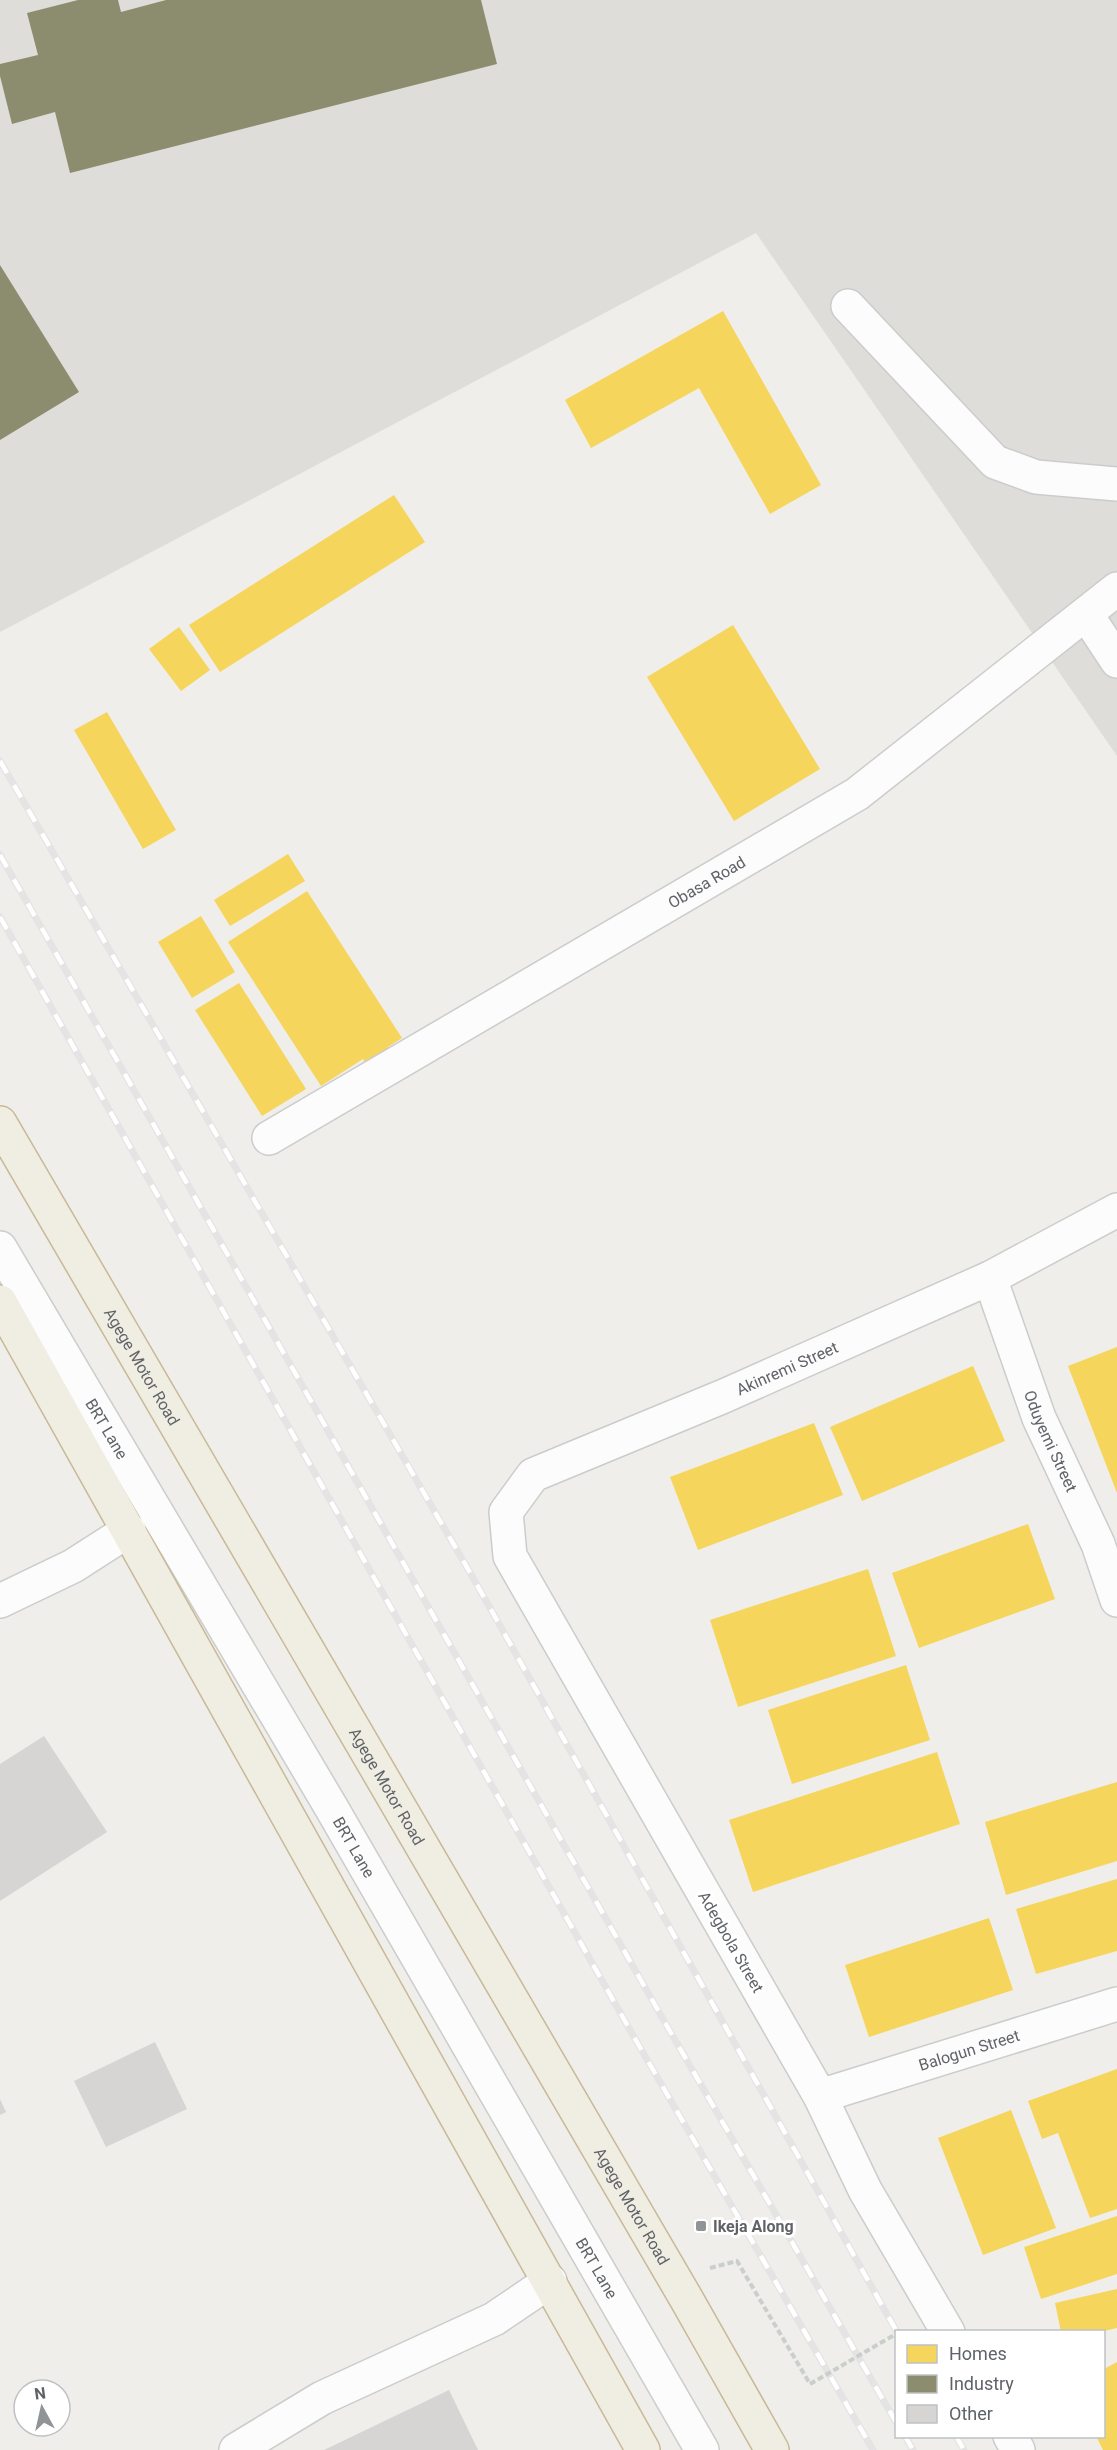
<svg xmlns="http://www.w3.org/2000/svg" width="1117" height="2450" viewBox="0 0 1117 2450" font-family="Roboto,sans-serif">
  <rect width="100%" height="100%" fill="#efeeea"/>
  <path fill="#dfddda" d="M0 0H1117V756L756 233 0 632Z"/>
  <path fill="#f6d55c" d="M723 311 821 485 770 514 699 388 591 448 565 400Z
    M394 495 425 542 220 672 189 625Z
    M733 625 820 769 734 821 647 677Z
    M179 627 210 670 181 691 149 649Z
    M107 712 176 830 143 849 74 730Z
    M288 854 305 881 230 926 214 900Z
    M307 891 402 1038 388 1047 391 1053 368 1068 363 1059 321 1086 228 942Z
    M201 916 235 972 192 998 158 942Z
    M239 983 306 1089 262 1116 195 1010Z
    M1117 1347V1493L1068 1366Z
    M973 1366 1005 1441 862 1501 830 1427Z
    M814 1423 843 1495 698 1550 670 1477Z
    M1028 1524 1055 1599 919 1648 892 1573Z
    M868 1569 896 1656 738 1707 710 1620Z
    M906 1665 930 1740 792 1784 768 1710Z
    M937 1752 960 1824 753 1892 729 1820Z
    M1117 1782V1861L1006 1895 985 1822Z
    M1117 1879V1951L1036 1974 1016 1909Z
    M989 1918 1013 1990 869 2037 845 1965Z
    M1117 2069V2209L1090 2218 1058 2133 1042 2139 1028 2101Z
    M1011 2110 1056 2228 983 2255 938 2138Z
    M1117 2216V2274L1041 2299 1024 2247Z
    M1117 2289V2328L1100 2332H1061L1055 2303Z
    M1117 2362V2450H1103L1096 2436H1104V2369Z"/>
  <path fill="#8c8c6e" d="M78 0H118L121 12 166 0H481L497 64 70 173 55 112 12 124 0 76V64L38 55 27 13Z
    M0 265 79 392 0 440Z"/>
  <path fill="#d6d5d3" d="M44 1736 107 1832 0 1901V1764Z
    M155 2042 187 2109 106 2147 74 2081Z
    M0 2099 6 2112 0 2115Z
    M449 2390 478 2450H324Z"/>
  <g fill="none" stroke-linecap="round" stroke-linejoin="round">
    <defs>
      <g id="minor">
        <path d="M848 306 995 462 1036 477 1117 484"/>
        <path d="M1086 614 1117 661"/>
        <path id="s1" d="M269 1138 857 794 1117 589"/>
        <path id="s2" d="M0 1248 331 1807 702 2450"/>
        <path id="s3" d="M990 1278 1039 1418 1098 1544 1117 1600"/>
        <path d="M0 1601 73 1566 129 1530"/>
        <path id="s4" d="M820 2096 1117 2004"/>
        <path id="s5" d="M948 2332 865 2190 820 2096 510 1556 506 1512 533 1475 724 1396 990 1278 1117 1210"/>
        <path d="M1010 2436 1018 2450"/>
        <path d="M236 2450 322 2398 494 2319 550 2281"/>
      </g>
      <g id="highway">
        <path id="s6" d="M0 1123 687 2300 772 2450"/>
        <path d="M0 1302 643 2450"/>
      </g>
    </defs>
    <use href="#minor" stroke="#cbcccc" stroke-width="36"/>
    <use href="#highway" stroke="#c8b996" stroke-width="36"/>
    <path stroke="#cacfcc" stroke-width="4" stroke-dasharray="6 3" stroke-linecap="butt" d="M710 2268 737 2261 810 2384"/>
    <use href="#minor" stroke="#fdfcfc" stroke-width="33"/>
    <use href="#highway" stroke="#f0ede3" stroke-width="33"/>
    <defs>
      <path id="rail" d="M0 761 476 1583 897 2332
        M0 855 671 2033 896 2422
        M0 917 634 2037 873 2450
        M905 2436 913 2450
        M956 2436 964 2450"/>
    </defs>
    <use href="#rail" stroke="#e4e4e4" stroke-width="7"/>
    <use href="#rail" stroke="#fff" stroke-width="4.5" stroke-dasharray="14" stroke-linecap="butt"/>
    <path stroke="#cacfcc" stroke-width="4" stroke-dasharray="6 3" stroke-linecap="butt" d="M810 2384 896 2334"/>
  </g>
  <rect fill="#919496" stroke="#fff" stroke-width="2" x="695" y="2220" width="12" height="12" rx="3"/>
  <g text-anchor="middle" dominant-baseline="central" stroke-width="6" stroke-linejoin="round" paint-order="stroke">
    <g font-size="16" fill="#5f6368" stroke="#fff">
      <text stroke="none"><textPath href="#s1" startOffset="507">Obasa Road</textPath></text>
      <text stroke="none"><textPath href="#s6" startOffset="282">Agege Motor Road</textPath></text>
      <text stroke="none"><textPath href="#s5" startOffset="1257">Akinremi Street</textPath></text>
      <text stroke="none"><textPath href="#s2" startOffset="210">BRT Lane</textPath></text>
      <text stroke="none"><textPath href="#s3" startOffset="174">Oduyemi Street</textPath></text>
      <text stroke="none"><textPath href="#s6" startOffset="768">Agege Motor Road</textPath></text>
      <text stroke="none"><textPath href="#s2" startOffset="696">BRT Lane</textPath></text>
      <text transform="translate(731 1942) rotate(60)">Adegbola Street</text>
      <text stroke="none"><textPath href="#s4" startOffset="156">Balogun Street</textPath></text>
      <text stroke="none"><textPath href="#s6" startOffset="1254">Agege Motor Road</textPath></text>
      <text stroke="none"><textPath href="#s2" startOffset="1182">BRT Lane</textPath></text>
    </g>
    <g font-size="16" font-weight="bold" fill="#5f6368" stroke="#fff" text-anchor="start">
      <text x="713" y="2226">Ikeja Along</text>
    </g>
  </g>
  <rect x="895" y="2330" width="210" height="108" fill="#ffffff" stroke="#bfc1c3" stroke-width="1.5"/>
  <rect x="907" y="2345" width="30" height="18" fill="#f6d55c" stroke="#bfc1c3" stroke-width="1.5"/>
  <text x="949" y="2360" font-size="18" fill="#5f6368">Homes</text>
  <rect x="907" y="2375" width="30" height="18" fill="#8c8c6e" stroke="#bfc1c3" stroke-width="1.5"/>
  <text x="949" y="2390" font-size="18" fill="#5f6368">Industry</text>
  <rect x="907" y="2405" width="30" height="18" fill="#d6d5d3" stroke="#bfc1c3" stroke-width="1.5"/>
  <text x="949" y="2420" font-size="18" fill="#5f6368">Other</text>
  <g transform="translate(42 2408) rotate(352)"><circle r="28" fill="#ffffff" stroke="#bfc1c3" stroke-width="1.5"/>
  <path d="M0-4.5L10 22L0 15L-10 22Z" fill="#919496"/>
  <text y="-9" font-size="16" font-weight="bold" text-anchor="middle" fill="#5f6368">N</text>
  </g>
</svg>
